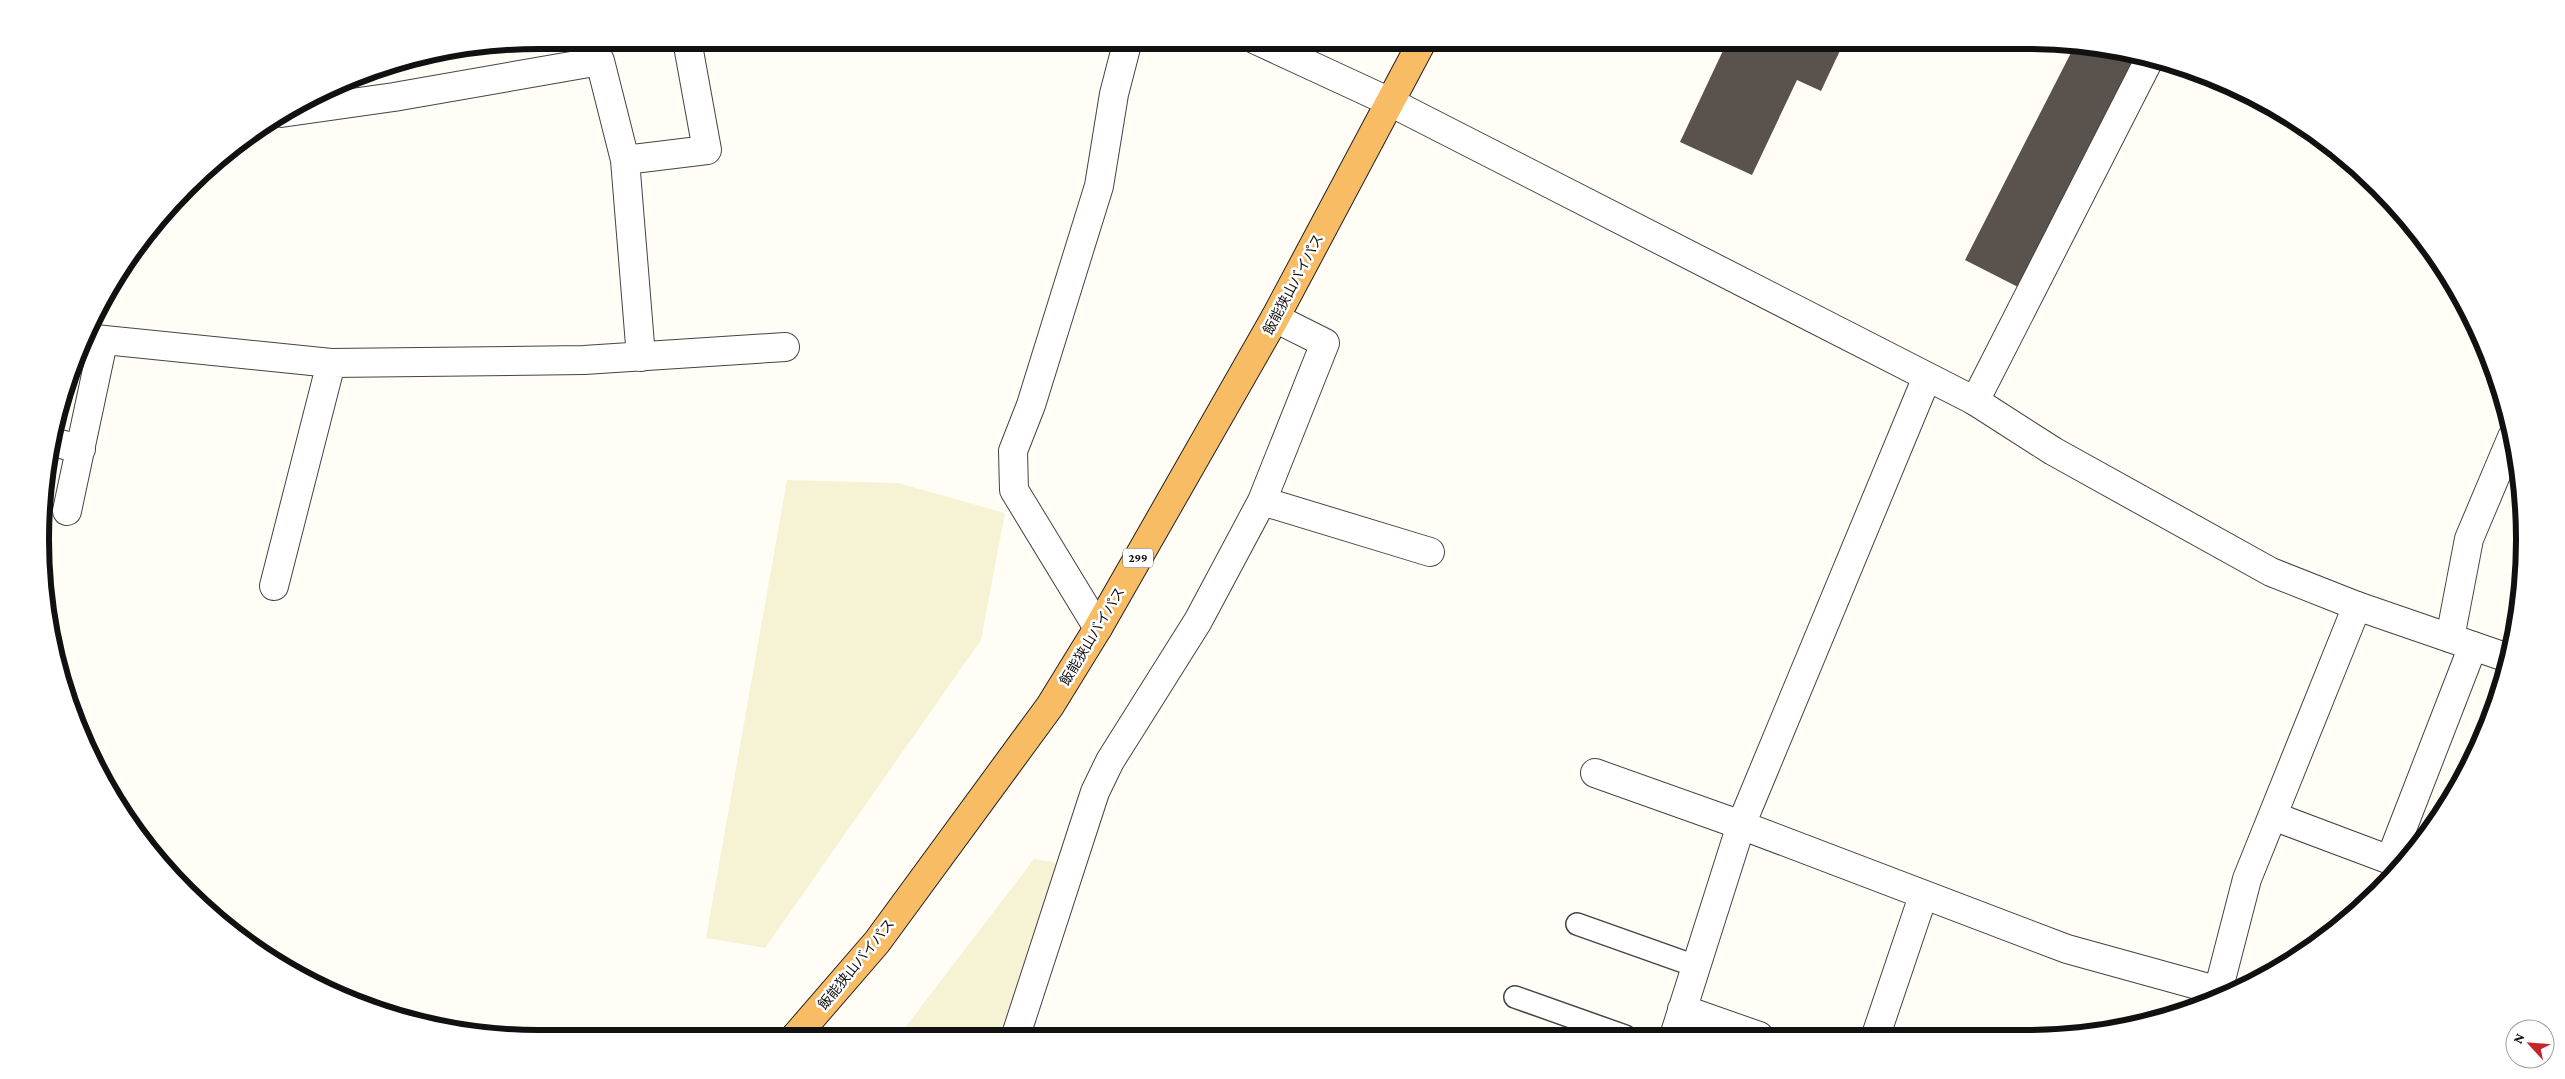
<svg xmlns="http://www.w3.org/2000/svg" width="2565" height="1079" viewBox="0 0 2565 1079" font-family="'Crimson Pro','Noto Sans JP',serif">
  <rect width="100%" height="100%" fill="#fffdf5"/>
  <path fill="#f6f3d4" d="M787 480 898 483 1005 513 981 640 765 948 706 938Z
    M1034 859 1058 863 1007 1038H897Z"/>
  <path fill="#5a524d" d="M1728 40H1845L1821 91 1797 80 1752 175 1680 142Z
    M2076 43 2091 44 2137 55 2018 287 1965 260Z"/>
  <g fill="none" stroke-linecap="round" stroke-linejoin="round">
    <defs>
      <path id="service" d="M1577 924 1698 967
        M1515 997 1625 1036"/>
      <path id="minor" d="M590 40 600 61 625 160 641 357
        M281 113 394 97 600 61
        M625 160 707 150 687 40
        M85 338 331 363 584 360 785 347
        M1975 401 2150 58
        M52 442 81 449
        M1262 501 1430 552
        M67 511 103 342
        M274 586 331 363
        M1098 628 1014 490 1013 451 1031 405 1099 186 1114 94 1128 40
        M2450 638 2469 539 2512 437
        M1595 773 1741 825 2067 949 2230 994
        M2273 816 2390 860 2473 646
        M2216 999 2247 879 2357 606
        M1682 1009 1759 1036
        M1876 1035 1923 896
        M1674 1036 1741 825 1927 377
        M1015 1038 1095 792 1110 761 1198 621 1262 501 1325 343 1275 318"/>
      <path id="tertiary" d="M1256 40 1390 102 1975 401 2053 451 2271 572 2357 606 2508 658"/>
      <path id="trunk" d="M794 1038 877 942 1050 706 1098 628 1275 318 1423 40"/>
    </defs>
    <use href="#service" stroke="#444" stroke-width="24"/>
    <use href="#minor" stroke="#444" stroke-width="30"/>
    <use href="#tertiary" stroke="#444" stroke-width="30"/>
    <use href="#trunk" stroke="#222" stroke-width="30"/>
    <use href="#service" stroke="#fff" stroke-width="21"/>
    <use href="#minor" stroke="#fff" stroke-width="28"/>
    <use href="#tertiary" stroke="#fff" stroke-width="28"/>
    <use href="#trunk" stroke="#f7bc64" stroke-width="28"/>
  </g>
  <g text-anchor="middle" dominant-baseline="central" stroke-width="5" stroke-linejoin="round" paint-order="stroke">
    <rect fill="#fff" stroke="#585858" stroke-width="1" x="1123" y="548.5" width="30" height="19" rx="4"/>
    <g font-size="12" font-weight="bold" fill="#111">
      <text x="1138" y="558">299</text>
    </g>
    <g font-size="14" fill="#111" stroke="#fff">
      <text transform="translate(1293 284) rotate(-62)">飯能狭山バイパス</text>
      <text transform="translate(1092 636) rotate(-59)">飯能狭山バイパス</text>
      <text transform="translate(856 964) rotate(-51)">飯能狭山バイパス</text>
    </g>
  </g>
  <path d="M0 0H2565V1079H0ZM539 49H2026A490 490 0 0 1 2516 539V540A490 490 0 0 1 2026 1030H539A490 490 0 0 1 49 540V539A490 490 0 0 1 539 49Z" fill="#fff" fill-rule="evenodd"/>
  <path fill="none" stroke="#111" stroke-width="6" d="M539 49H2026A490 490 0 0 1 2516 539V540A490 490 0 0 1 2026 1030H539A490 490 0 0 1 49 540V539A490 490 0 0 1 539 49Z"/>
  <g transform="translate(2530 1044) rotate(296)"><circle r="24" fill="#ffffff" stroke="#a0a0a0"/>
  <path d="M0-4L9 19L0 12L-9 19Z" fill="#c4262e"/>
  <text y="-8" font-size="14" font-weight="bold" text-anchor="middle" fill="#111111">N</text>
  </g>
</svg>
